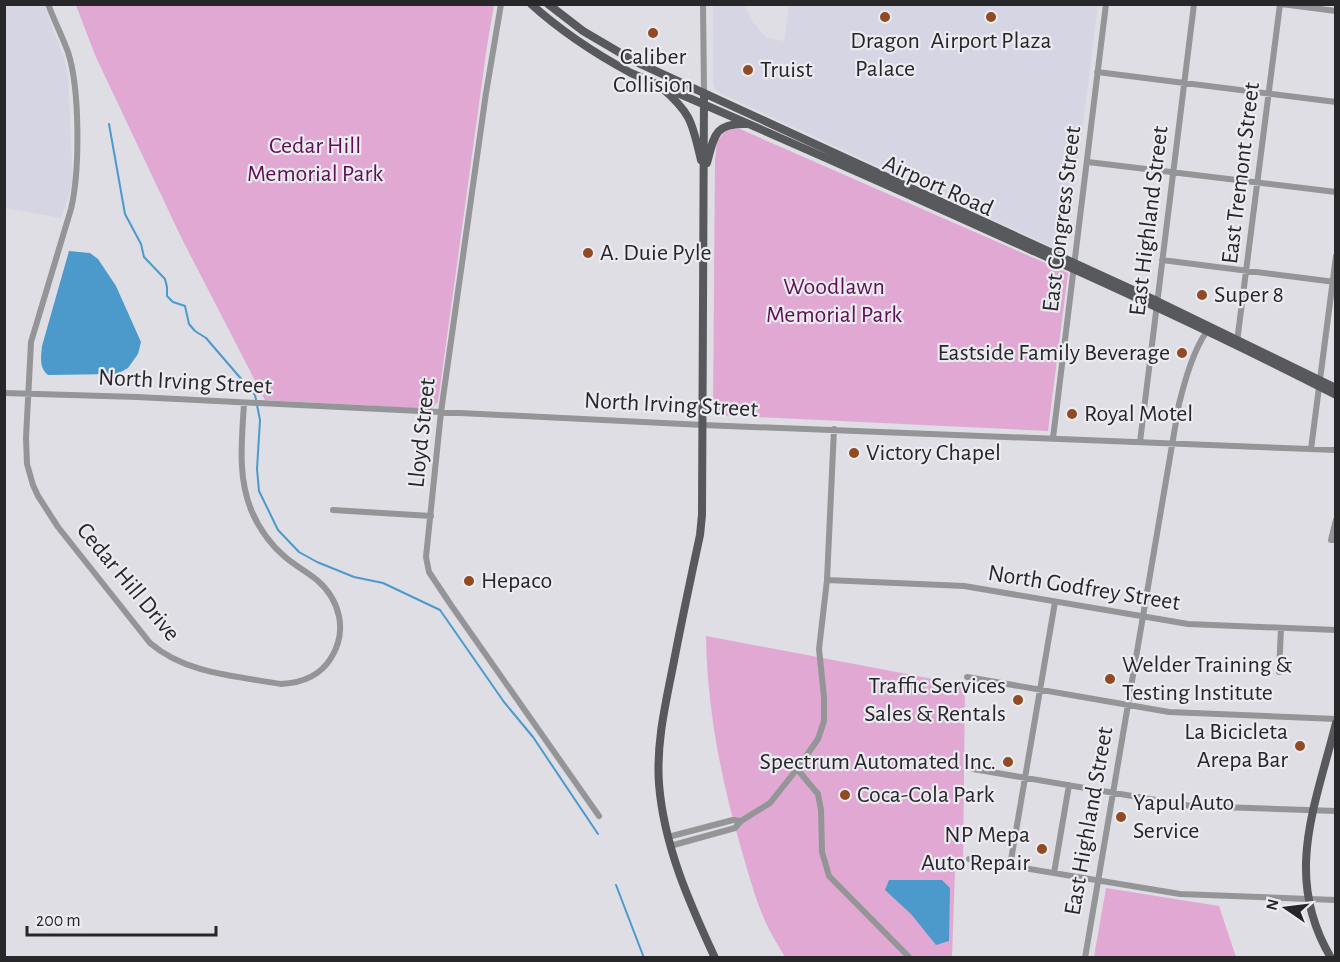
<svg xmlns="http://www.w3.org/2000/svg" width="1340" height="962" viewBox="0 0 1340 962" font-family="'Alegreya Sans',sans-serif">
  <rect width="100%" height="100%" fill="#dedee4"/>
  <path fill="#d6d5e3" d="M5 5H44L64 59 68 75 73 182 61 218 5 208Z
    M713 5H744L755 25 767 38 784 41 789 5H1098L1067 249 1061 251 720 93 715 89 713 81Z"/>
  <path fill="#e0a8d3" d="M76 5H494L487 46 438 402 431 409 265 400 181 237 95 55Z
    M728 128 740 129 1068 273 1048 431 713 415 715 161 717 141Z
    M706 636 965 685 963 863 955 870 952 957H785C778 945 771 934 765 921 755 898 748 872 741 848 721 779 707 708 706 636Z
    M1106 888 1219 906 1236 957H1094Z"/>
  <path fill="#4c9acb" d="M69 251 90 253 98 259 116 286 141 342 138 354 128 368 117 374 48 375C39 368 41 357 42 346Z
    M889 880H942L950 888 949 941 936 945 911 914 885 890Z"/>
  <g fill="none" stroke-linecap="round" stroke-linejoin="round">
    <path stroke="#4c9acb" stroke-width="2" d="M109 124 125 214 141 244 144 257 165 279 167 287V296L173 302 185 306 189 324 195 331 206 338 255 395 260 420 257 469 259 491 278 530 299 552 317 562 354 577 383 583 440 610 504 702 533 737 598 834
      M616 885 644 958"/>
    <path stroke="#949597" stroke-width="6" d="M48 4C54 20 62 36 68 52 80 89 80 171 71 209L31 342 26 438 27 464 33 485 38 496 58 527 150 643C186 674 236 676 281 684 301 683 320 676 331 658 348 631 340 600 317 580 306 571 294 565 284 556 270 544 259 528 252 512 237 477 242 440 244 403
      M501 4 486 93 441 412 426 557 429 572 451 605 599 816
      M703 4 704 93
      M1281 4 1336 11
      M1097 72 1336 102
      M1088 162 1336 192
      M1162 260 1335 282
      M1237 342 1280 4
      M4 393 137 397 703 425 1336 450
      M1053 438 1106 4
      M1140 442 1194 4
      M1311 449 1336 256
      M333 510 431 516
      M1336 520 1331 540H1336
      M827 580 964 586 1188 624 1336 630
      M1279 672 1281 628
      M967 677 1169 712 1336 719
      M797 769 818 739 824 721V697L819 649 827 580 834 429
      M973 769 1191 806 1336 811
      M668 837 733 820 741 821
      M670 846 735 828 741 821 770 803 797 769 818 794 821 810 822 852 829 876 910 958
      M969 859 1180 894 1336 900
      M1010 866 1055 602
      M1054 873 1069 785
      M1085 958 1179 404C1185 380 1193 351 1207 331"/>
    <path stroke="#57595d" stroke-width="8" d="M531 4C562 32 594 53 631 73 764 130 897 189 1029 249 1132 295 1235 343 1336 395
      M548 4 583 31 634 61 1157 301 1336 388
      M662 88C692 114 692 123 701 160
      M704 93 702 515 700 535C691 577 682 619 674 661 666 702 656 742 659 784 664 846 689 902 715 958
      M707 163C714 137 714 123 745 124
      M1331 958C1283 877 1315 807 1336 723"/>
  </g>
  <g fill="#914b24" stroke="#ebebf1" stroke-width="2">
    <circle cx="885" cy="17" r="6"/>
    <circle cx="991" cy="17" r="6"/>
    <circle cx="653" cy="33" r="6"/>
    <circle cx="748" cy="70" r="6"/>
    <circle cx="588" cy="253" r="6"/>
    <circle cx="1202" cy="295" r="6"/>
    <circle cx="1182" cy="353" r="6"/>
    <circle cx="1072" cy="414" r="6"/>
    <circle cx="854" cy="453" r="6"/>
    <circle cx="469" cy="581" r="6"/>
    <circle cx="1110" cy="679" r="6"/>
    <circle cx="1018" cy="700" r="6"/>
    <circle cx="1300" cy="746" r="6"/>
    <circle cx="1008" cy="762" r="6"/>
    <circle cx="845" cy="795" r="6"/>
    <circle cx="1121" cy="817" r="6"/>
    <circle cx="1042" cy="849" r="6"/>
  </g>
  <g text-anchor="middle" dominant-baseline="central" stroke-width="4.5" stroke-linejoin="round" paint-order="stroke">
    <g font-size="24" fill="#272729" stroke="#ebebf1" text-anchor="start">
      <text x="885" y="41" text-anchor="middle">Dragon<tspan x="885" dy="28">Palace</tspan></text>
      <text x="991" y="41" text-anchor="middle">Airport Plaza</text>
      <text x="653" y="57" text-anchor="middle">Caliber<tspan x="653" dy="28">Collision</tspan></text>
      <text x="760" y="70">Truist</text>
      <text x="600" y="253">A. Duie Pyle</text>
      <text x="1214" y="295">Super 8</text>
      <text x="1170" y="353" text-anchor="end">Eastside Family Beverage</text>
      <text x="1084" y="414">Royal Motel</text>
      <text x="866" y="453">Victory Chapel</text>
      <text x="481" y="581">Hepaco</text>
      <text x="1122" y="665">Welder Training &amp;<tspan x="1122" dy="28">Testing Institute</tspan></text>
      <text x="1006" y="686" text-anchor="end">Traffic Services<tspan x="1006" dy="28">Sales &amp; Rentals</tspan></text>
      <text x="1288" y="732" text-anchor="end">La Bicicleta<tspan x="1288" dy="28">Arepa Bar</tspan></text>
      <text x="996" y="762" text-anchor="end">Spectrum Automated Inc.</text>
      <text x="857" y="795">Coca-Cola Park</text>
      <text x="1133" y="803">Yapul Auto<tspan x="1133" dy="28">Service</tspan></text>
      <text x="1030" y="835" text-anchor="end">NP Mepa<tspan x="1030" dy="28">Auto Repair</tspan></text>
    </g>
    <g font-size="24" fill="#600f54" stroke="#ebebf1">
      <text x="315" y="146">Cedar Hill<tspan x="315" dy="28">Memorial Park</tspan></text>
      <text x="834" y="287">Woodlawn<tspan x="834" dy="28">Memorial Park</tspan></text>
    </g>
    <g font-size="24" fill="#272729" stroke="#ebebf1">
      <text transform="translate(1241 173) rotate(-83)">East Tremont Street</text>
      <text transform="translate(938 186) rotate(24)">Airport Road</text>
      <text transform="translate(1062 219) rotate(-83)">East Congress Street</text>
      <text transform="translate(1149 221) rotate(-83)">East Highland Street</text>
      <text transform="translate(185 382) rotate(3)">North Irving Street</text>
      <text transform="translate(671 405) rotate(3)">North Irving Street</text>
      <text transform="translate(422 433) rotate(-84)">Lloyd Street</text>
      <text transform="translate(128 582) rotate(50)">Cedar Hill Drive</text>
      <text transform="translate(1084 588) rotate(9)">North Godfrey Street</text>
      <text transform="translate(1089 821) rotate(-80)">East Highland Street</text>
    </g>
  </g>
  <rect width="1340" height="962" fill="none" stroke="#272729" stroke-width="12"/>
  <g transform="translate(1286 908) rotate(284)" stroke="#ebebf1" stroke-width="4.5" paint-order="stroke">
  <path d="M0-4.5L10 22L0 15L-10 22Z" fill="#272729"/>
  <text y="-9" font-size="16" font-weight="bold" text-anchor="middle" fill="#272729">N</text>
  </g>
  <path d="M27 926v9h189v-9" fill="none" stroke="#272729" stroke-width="3"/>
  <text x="36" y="926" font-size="18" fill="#272729" stroke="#ebebf1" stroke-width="4.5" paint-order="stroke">200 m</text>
</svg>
